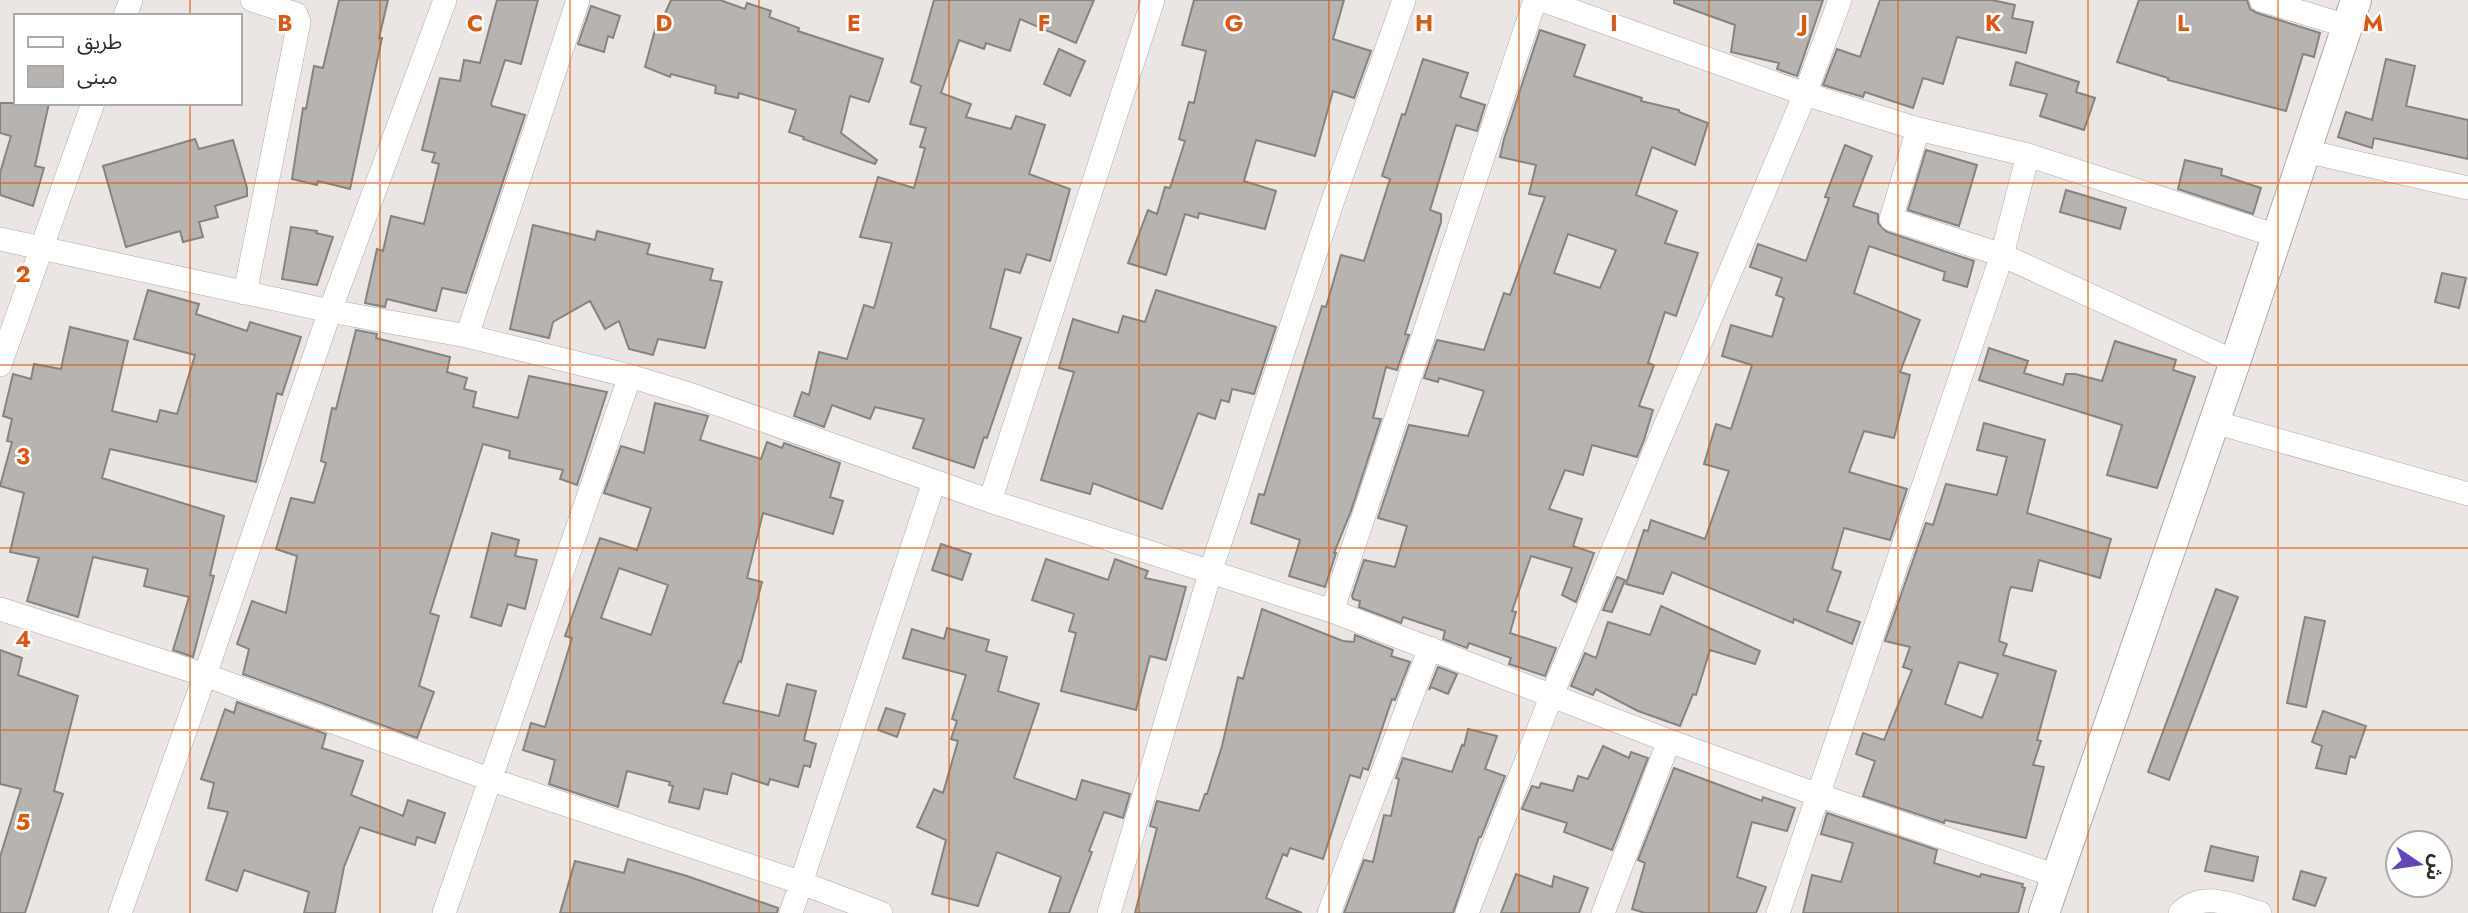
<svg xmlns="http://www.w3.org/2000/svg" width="2468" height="913" viewBox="0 0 2468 913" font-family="Jost,'Noto Sans Arabic',sans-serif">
  <rect width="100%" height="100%" fill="#ebe6e3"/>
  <path fill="#b7b3b0" stroke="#878380" stroke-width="2" fill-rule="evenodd" d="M339 0H388L379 38H382L350 189 318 181 317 185 292 179 303 108 306 109 314 66 323 68Z
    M497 0H538L521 64 505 60 491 104 492 106 525 115 466 293 442 288 436 311 387 299 385 307 365 303 377 249 383 251 391 216 424 224 439 164 432 162 435 153 422 150 440 78 460 81 464 60 480 63Z
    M671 0H720L745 9 747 3 771 11 769 17 799 28 798 31 883 59 869 102 850 96 841 133 877 160 875 164 803 139 804 137 789 132 796 110 739 93 738 98 715 93 716 86 671 74 670 77 645 67 656 26 659 27Z
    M934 0H1094L1076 43 1020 19 1010 51 986 43 984 49 959 40 941 93 971 104 966 117 1011 129 1016 116 1045 125 1029 174 1070 189 1050 261 1027 254 1020 273 1005 269 990 328 1021 338 987 438 984 437 974 468 913 448 924 419 875 407 870 419 832 405 824 427 794 416 802 392 809 395 819 352 847 359 864 305 874 308 892 243 860 237 878 177 914 188 925 148 920 147 926 128 910 124 921 86 911 82Z
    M1194 0H1344L1333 39 1371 51 1354 98 1333 91 1315 156 1256 140 1244 181 1276 191 1265 229 1199 213 1198 218 1185 214 1166 275 1128 263 1148 210 1157 214 1165 187 1170 188 1185 141 1179 139 1189 102 1194 103 1206 51 1182 45Z
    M1674 0H1823L1797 76 1777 69 1779 63 1731 52 1735 25 1674 3Z
    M1880 0H1992L2015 5 2012 18 2033 22 2026 53 1957 37 1943 84 1923 78 1913 108 1865 92 1863 97 1823 85 1837 49 1860 57Z
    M2139 0H2247L2250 9 2257 13 2320 33 2314 57 2303 54 2286 111 2168 80V78L2117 62Z
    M591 6 620 16 613 38 608 36 604 52 578 44Z
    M1540 30 1585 45 1574 76 1642 98 1641 101 1679 110V112L1708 123 1695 165 1652 147 1636 195 1677 211 1665 243 1698 253 1676 316 1665 312 1648 363 1654 365 1639 406 1653 410 1644 440 1637 457 1592 445 1583 475 1565 470 1549 509 1582 519 1573 546 1594 553 1576 602 1562 595 1572 568 1531 556 1512 611 1516 612 1510 633 1556 648 1545 676 1509 664 1511 658 1469 643 1467 648 1443 639 1445 631 1403 617 1401 623 1359 607 1360 601 1353 599 1352 596 1364 560 1395 567 1407 526 1378 518 1409 425 1468 436 1484 391 1439 378 1438 382 1424 378 1437 340 1484 350 1504 293 1510 295 1545 197 1529 194 1536 165 1500 157 1504 139ZM1568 234 1616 250 1600 288 1554 273Z
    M1059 49 1085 61 1070 96 1044 84Z
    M1423 59 1468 73 1460 97 1485 105 1477 131 1456 125 1430 210 1441 214V222L1405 334 1409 335 1397 370 1386 367 1373 418 1381 419 1351 511 1334 553H1336L1325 587 1289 576 1300 540 1251 523 1259 494 1264 495 1322 306 1326 307 1341 255 1364 261 1390 179 1382 176 1402 114 1405 115Z
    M2386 59 2415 66 2406 106 2468 120V159L2374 138 2372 148 2338 137 2346 112 2372 120Z
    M2016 62 2079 82 2076 92 2095 98 2084 130 2040 116 2047 94 2010 85Z
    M0 103H49L35 166 44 168 33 206 0 195V173L11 136 0 133Z
    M195 139 199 149 233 140 247 188V196L215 206 218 217 199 222 203 237 183 242 180 231 126 247 103 166Z
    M1845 145 1872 156 1853 206 1878 214V223L1887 232 1974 261 1967 287 1943 280 1945 272 1869 246 1854 293 1920 320 1900 372 1910 375 1894 438 1864 431 1849 472 1907 489 1890 540 1844 528 1832 569 1841 572 1827 611 1860 622 1852 644 1794 619 1793 623 1672 572 1663 594 1626 584 1644 530 1648 531 1651 520 1705 539 1729 471 1704 464 1716 424 1731 429 1752 365 1722 356 1731 325 1772 337 1784 298 1776 295 1782 278 1750 267 1758 244 1806 261 1829 198 1825 197Z
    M1926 150 1977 165 1959 226 1908 210Z
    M2185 160 2222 169 2221 175 2261 188 2253 214 2178 189Z
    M2066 190 2126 208 2120 229 2060 212Z
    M533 225 595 240 597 231 650 244 647 254 713 269 710 280 722 282 705 348 658 339 653 355 629 349 619 321 605 329 590 301 553 322 549 338 510 329Z
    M291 227 317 231 316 233 333 237 317 285 282 279Z
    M2442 273 2466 278 2459 308 2435 302Z
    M148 290 199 304 196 314 247 331 250 322 301 337 282 395 277 393 256 482 110 449 102 478 224 516 210 575 214 576 193 657 173 650 189 597 144 586 148 569 93 557 78 617 27 601 39 558 10 552 24 493 0 486 12 442 7 441 12 419 3 416 13 374 31 379 34 364 61 369 70 327 128 341 112 411 157 422 160 410 177 414 195 355 134 339Z
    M1156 290 1276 327 1254 394 1232 389 1229 402 1221 400 1215 419 1198 413 1162 509 1093 483 1090 494 1041 480 1074 372 1059 368 1073 319 1118 333 1123 316 1145 322Z
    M356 330 377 334 376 338 450 357 447 372 467 378 464 389 476 392 473 407 518 418 529 376 607 392 577 485 560 479 563 470 509 458 510 451 483 444 430 613 439 616 419 686 434 692 417 738 243 674 249 649 237 644 252 601 286 613 297 556 276 549 291 498 314 503 326 463 321 461 332 408 336 409Z
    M2115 341 2176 360 2173 370 2195 377 2157 488 2107 475 2122 425 1979 380 1989 348 2028 361 2024 373 2063 385 2066 374H2075L2102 381Z
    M655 403 708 416 700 440 761 459 767 442 782 448 784 443 840 463 830 497 843 501 833 534 763 513 747 578 762 582 741 662 739 661 723 703 779 716 787 684 816 691 804 740 816 744 810 767 804 765 798 787 770 779 768 785 732 773 727 794 704 789 699 809 669 802 673 786 669 785 670 782 627 771 618 807 549 784 555 760 523 750 531 723 545 727 572 638 565 636 600 538 637 550 651 508 604 493 621 446 644 453ZM619 568 668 585 651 635 601 618Z
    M1984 423 2045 440 2027 513 2111 539 2100 578 2039 560 2032 591 2011 587 2009 592 1999 641 2007 644 2003 655 2056 671 2037 740 2041 741 2033 765 2044 767 2026 838 1945 820 1944 823 1863 796 1875 761 1856 754 1863 733 1884 740 1912 670 1903 667 1910 647 1885 641 1926 523 1933 525 1946 484 1997 495 2007 457 1977 450ZM1959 662 1998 674 1982 718 1945 704Z
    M492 533 519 540 515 556 537 560 525 609 508 604 501 626 471 617Z
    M941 544 971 554 962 580 932 570Z
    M1046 559 1108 580 1115 559 1148 571 1145 578 1186 587 1166 660 1150 656 1136 710 1061 691 1076 633 1069 631 1074 614 1032 600Z
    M1617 577 1625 580 1612 612 1603 610Z
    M2216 589 2238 597 2169 780 2148 772Z
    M1661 606 1760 651 1755 664 1710 650 1696 695 1693 694 1680 726 1638 711 1596 689 1593 695 1571 686 1585 653 1596 658 1608 622 1650 635Z
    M1262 609 1343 641 1354 642 1355 635 1393 650 1391 656 1410 662 1395 700 1392 699 1368 770 1363 768 1360 778 1350 775 1323 859 1290 848 1287 856 1283 854 1266 898 1302 913H1135L1157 828 1150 826 1157 801 1199 811 1205 794H1207L1222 746 1238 677 1243 679Z
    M2305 617 2325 621 2306 707 2287 703Z
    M947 628 989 640 986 651 1007 657 998 691 1039 704 1014 778 1076 800 1082 780 1130 794 1123 818 1104 812 1089 851 1092 852 1069 913H1049L1061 877 997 852 978 906 932 894 946 840 917 827 934 789 943 793 958 741 951 739 957 721 952 719 966 675 903 658 912 629 944 639Z
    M0 650 22 658 18 675 78 696 54 791 63 794 25 913H0V857L21 789 0 784Z
    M1438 667 1457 674 1448 694 1431 687 1429 690Z
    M237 702 326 734 322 748 363 761 351 795 403 816 408 800 445 813 435 843 417 837 415 845 360 827 344 867 335 913H304L309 892 244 870 237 891 206 880 228 812 208 808 214 783 201 779 225 709 234 713Z
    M886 708 905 714 897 737 878 730Z
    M2323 711 2366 726 2355 758 2350 756 2346 774 2316 768 2322 746 2312 742Z
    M1468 729 1497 736 1485 769 1505 776 1481 837H1479L1453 913H1344L1364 860 1373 862 1384 815 1391 816 1399 779 1396 778 1403 758 1452 772 1462 745 1464 746Z
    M1603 746 1629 758 1631 752 1648 758 1612 850 1564 832 1567 823 1522 809 1532 786 1539 788 1541 783 1573 791 1578 776 1588 779Z
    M1674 768 1762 801 1763 797 1795 808 1787 831 1752 822 1737 877 1766 887 1756 913H1645L1632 909 1645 863 1638 860Z
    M1827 813 1937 850 1934 863 1980 877 1981 874 2023 884 2022 887 2025 888 2018 913H1803L1812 875 1841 882 1853 843 1821 834Z
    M2211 846 2258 857 2253 881 2205 871Z
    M628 859 687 876 778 908 777 913H560L575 861 624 873Z
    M2301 871 2326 878 2315 906 2293 899Z
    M1516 874 1552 887 1554 876 1588 888 1579 913H1501Z"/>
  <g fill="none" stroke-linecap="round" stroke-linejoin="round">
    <defs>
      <path id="minor" d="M1542 0 1805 94 1918 129 2028 155 2277 236
        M2261 0 2347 26
        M125 16 131 0
        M1918 129 1891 219 2002 255 2235 362
        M2305 151 2468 188
        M0 239 330 311 467 336 630 376 692 395 990 501 1332 611 1669 741 1818 795 2056 876
        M245 293 299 22 296 14 252 0
        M467 336 578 0
        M0 365 93 103
        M2214 422 2468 494
        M990 501 1153 0
        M0 609 205 675 489 779 802 883 881 913
        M1332 611 1535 0
        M120 913 205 675 330 311 445 0
        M444 913 630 376
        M791 913 934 482
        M1109 913 1211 570 1332 203 1404 0
        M1329 913 1430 648
        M1467 913 1551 697 1805 94 1840 0
        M1603 913 1669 741
        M1778 913 2002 255 2028 155
        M2180 913C2203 890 2232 905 2260 913"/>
      <path id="tertiary" d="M2044 913 2235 362 2356 0"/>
    </defs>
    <use href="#minor" stroke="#ada9a5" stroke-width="24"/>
    <use href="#tertiary" stroke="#ada9a5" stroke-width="32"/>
    <use href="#minor" stroke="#fff" stroke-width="23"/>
    <use href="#tertiary" stroke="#fff" stroke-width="30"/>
  </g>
  <path fill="none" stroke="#df570e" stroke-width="2" stroke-opacity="0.55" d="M190 0V16M380 0V913M570 0V913M759 0V913M949 0V913M1139 0V913M1329 0V913M1519 0V913M1709 0V913M1898 0V913M2088 0V913M2278 0V913M190 103V913M0 183H2468M0 365H2468M0 548H2468M0 730H2468"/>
  <g font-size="23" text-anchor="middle" font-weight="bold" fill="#df570e" stroke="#fff" stroke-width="5" stroke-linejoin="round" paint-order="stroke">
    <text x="285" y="31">B</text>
    <text x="475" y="31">C</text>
    <text x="664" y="31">D</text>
    <text x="854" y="31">E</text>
    <text x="1044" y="31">F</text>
    <text x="1234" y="31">G</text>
    <text x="1424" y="31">H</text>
    <text x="1614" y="31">I</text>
    <text x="1804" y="31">J</text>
    <text x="1993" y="31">K</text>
    <text x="2183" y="31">L</text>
    <text x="2373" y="31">M</text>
    <text x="23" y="282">2</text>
    <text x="23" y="464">3</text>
    <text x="23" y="647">4</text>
    <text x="23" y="830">5</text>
  </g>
  <rect x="14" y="14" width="228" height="91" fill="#ffffff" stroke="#abaaaa" stroke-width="2"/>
  <rect x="28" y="37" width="35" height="10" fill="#ffffff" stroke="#abaaaa" stroke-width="2"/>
  <text x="77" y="49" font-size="21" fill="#2d2b2a">طريق</text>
  <rect x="28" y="66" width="35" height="21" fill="#b7b3b0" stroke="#abaaaa" stroke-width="2"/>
  <text x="77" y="84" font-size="21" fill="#2d2b2a">مبنى</text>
  <g transform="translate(2419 864) rotate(103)"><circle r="33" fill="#ffffff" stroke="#abaaaa" stroke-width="2"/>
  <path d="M0-5L12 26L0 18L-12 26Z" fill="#6345be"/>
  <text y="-10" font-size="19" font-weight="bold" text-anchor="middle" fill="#2d2b2a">ش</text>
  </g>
</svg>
